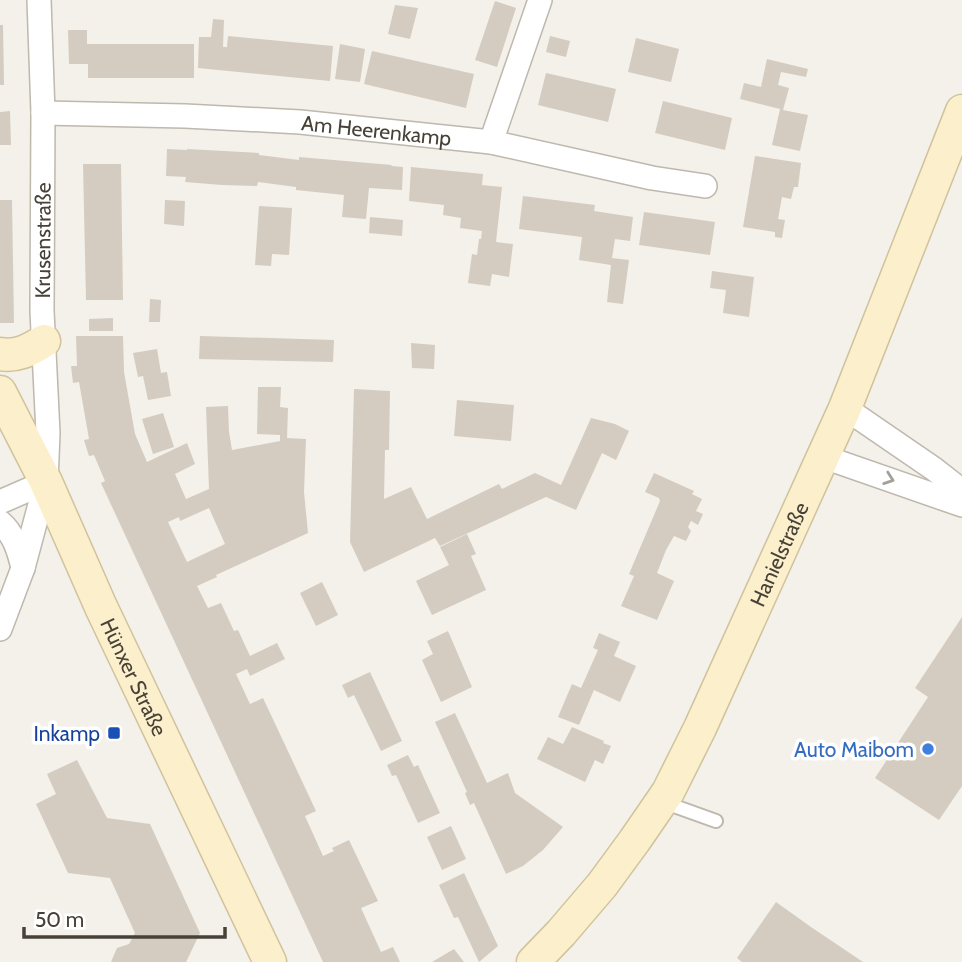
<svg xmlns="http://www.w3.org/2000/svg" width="962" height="962" viewBox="0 0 962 962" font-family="Cabin,sans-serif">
  <rect width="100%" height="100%" fill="#f4f0ea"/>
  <path fill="#d4ccc0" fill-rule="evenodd" d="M495 1 516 8 497 67 475 60Z
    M395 5 418 8 410 39 388 34Z
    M213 19 224 20 223 47H227L228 36 333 46 330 81 198 68 199 37H211Z
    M0 25H3L4 85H0Z
    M68 30H87V44H194V78H88V64H69Z
    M550 36 570 41 566 57 546 52Z
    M636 38 679 49 671 82 628 72Z
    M340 44 365 49 360 82 335 79Z
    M372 51 474 74 466 108 364 84Z
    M767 59 808 69 806 77 781 72 778 85 789 88 783 110 808 115 800 151 772 145 780 109 740 99 744 83 761 87Z
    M546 73 616 89 608 122 538 105Z
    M663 101 732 118 725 150 655 133Z
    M10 111 11 145H0V112Z
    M167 149 187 150V149L259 153V155L299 160V157L392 165 391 166 403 167 402 190 369 188 366 219 342 217 344 195 296 190V187L258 182 257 186 222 185 185 182 186 177 166 176Z
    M755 156 801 163 798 187H794L791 199 782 197 778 219 785 220 782 238 775 237V232L743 227Z
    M83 164H121L123 300H86Z
    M411 167 483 174 482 185 502 187 496 242 513 244 509 277 492 274 490 286 468 283 472 254 477 255 479 239H481L482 231 460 228 461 218 443 215 444 205 409 201Z
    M523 196 595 205 594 211 633 217 630 241 615 239 612 258 629 260 623 304 607 302 611 265 579 260 582 237 519 229Z
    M0 200H12L14 323H0Z
    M165 200 185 201 184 226 164 224Z
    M259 206 292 208 289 255 272 254 271 266 255 265Z
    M644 212 715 222 710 255 639 245Z
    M370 217 403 220 402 236 369 233Z
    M712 271 754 277 749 317 723 313 726 290 710 288Z
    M150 299 161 300 160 322H149Z
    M113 318V331H89V319Z
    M76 336H123L124 372 135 434 147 462 187 443 195 464 175 474 186 499 209 489 206 407 228 406 229 432 232 450 280 441V435L257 434 258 387H281L280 407 288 408 287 438 306 439 304 492 308 533 216 575 217 577 197 586 208 608 221 603 234 631 238 630 250 656 277 643 285 659 250 676 247 669 236 674 250 704 263 698 316 811 305 816 323 856 334 851 332 848 349 840 378 901 361 908 381 952 393 947 400 962H323L101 483 105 481 94 455 89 456 84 440 89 439 79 382 73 383 71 366H77ZM209 508 225 544 187 562 168 522 179 517 180 521Z
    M200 336 334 340 333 362 199 359Z
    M411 343 435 345 434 369 412 368Z
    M157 349 161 373 167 372 171 396 148 400 143 376 138 377 133 353Z
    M354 389 390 391 389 450H385L384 499 411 487 427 519 499 484 502 489 535 473 561 485 591 418 615 424 629 431 616 460 602 453 576 510 546 497 440 546 435 538 364 572 350 542Z
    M457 400 514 405 511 441 454 436Z
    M163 413 174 447 153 454 142 419Z
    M654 473 694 491 692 494 702 499 696 511 703 514 698 525 691 521 688 527 691 531 686 541 674 536 666 550 657 573 674 581 657 620 621 606 634 576 629 574 660 501 659 498 645 492Z
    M467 534 476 554 471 556 486 590 432 615 416 581 449 565 440 547Z
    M322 582 338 615 316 626 300 593Z
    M962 617V786L939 820 875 778 928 697 915 688Z
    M448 631 472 687 441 702 422 660 433 654 427 641Z
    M599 633 620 642 614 656 636 666 620 702 594 690 579 725 558 717 572 684 581 688 598 650 593 648Z
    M370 672 402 741 381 751 354 695 348 698 342 685Z
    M455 713 487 783 508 773 515 793 563 827 543 850 523 866 506 874 474 803 470 805 465 793 467 792 435 722Z
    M572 727 604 741 603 743 611 746 603 764 595 760 585 782 537 759 548 737 563 744Z
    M408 755 414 767 418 765 440 813 418 823 396 775 392 776 387 765Z
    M77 760 107 818 150 824 200 933 186 962H111L117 948 129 944 135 933 110 878 68 873 36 804 56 794 47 774Z
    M451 826 466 859 442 870 427 837Z
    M464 873 498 946 479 962 458 917 454 918 439 885Z
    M776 902 811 927 863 962H742L737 958Z
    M454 949 464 962H432Z"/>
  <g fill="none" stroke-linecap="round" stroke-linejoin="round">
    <defs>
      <path id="lane" d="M663 802 716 821"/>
      <g id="street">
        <path id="s1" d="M43 113 185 116 300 122 491 142 652 178 705 186"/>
        <path d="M491 142 540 0"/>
        <path d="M845 408 934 469 962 491"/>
        <path d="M824 457 962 505"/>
        <path d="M0 502 46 482"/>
        <path d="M0 522C14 534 19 551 23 568"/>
        <path id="s2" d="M0 629 23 568 46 482 48 433 42 311 43 113 39 0"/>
      </g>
      <g id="secondary">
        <path d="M0 354C17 357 30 350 44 341"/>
        <path id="s3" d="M0 392 46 482 101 607 270 962"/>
        <path id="s4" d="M533 962 561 933 602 885 635 840 668 792 700 728 845 408 962 111"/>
      </g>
    </defs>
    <use href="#lane" stroke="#beb8ad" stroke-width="16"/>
    <use href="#street" stroke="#beb8ad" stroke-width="26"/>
    <use href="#secondary" stroke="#d0c39c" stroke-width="35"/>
    <use href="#lane" stroke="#fff" stroke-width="12"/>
    <use href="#street" stroke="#fff" stroke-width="23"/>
    <use href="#secondary" stroke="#fbefcc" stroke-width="32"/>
  </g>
  <defs><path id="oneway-chevron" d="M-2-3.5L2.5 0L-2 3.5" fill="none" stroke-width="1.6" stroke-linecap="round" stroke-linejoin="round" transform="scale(1.75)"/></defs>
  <use stroke="#a3a09c" href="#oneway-chevron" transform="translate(889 479) rotate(19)"/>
  <rect fill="#1a4fb4" stroke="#fff" stroke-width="2.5" x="107" y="726" width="14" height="14" rx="3.5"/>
  <circle fill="#3f7fe0" stroke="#fff" stroke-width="2.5" cx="928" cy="749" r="7"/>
  <g text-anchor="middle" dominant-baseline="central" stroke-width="7" stroke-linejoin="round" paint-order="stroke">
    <g font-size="21" fill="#474138" stroke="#fff">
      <text stroke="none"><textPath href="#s1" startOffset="334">Am Heerenkamp</textPath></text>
      <text stroke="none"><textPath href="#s2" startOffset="396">Krusenstraße</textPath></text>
      <text stroke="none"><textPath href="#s4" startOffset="480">Hanielstraße</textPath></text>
      <text stroke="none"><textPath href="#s3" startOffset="315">Hünxer Straße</textPath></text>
    </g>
    <g font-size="21" fill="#164399" stroke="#fff" text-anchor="end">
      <text x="100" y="733">Inkamp</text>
    </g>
    <g font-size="21" fill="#366cbe" stroke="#fff" text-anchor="end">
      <text x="914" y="749">Auto Maibom</text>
    </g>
  </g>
  <path d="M24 927v10h201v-10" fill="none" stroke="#474138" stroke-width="3.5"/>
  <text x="35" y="927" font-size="21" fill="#474138" stroke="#ffffff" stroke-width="5" paint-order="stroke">50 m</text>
</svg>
